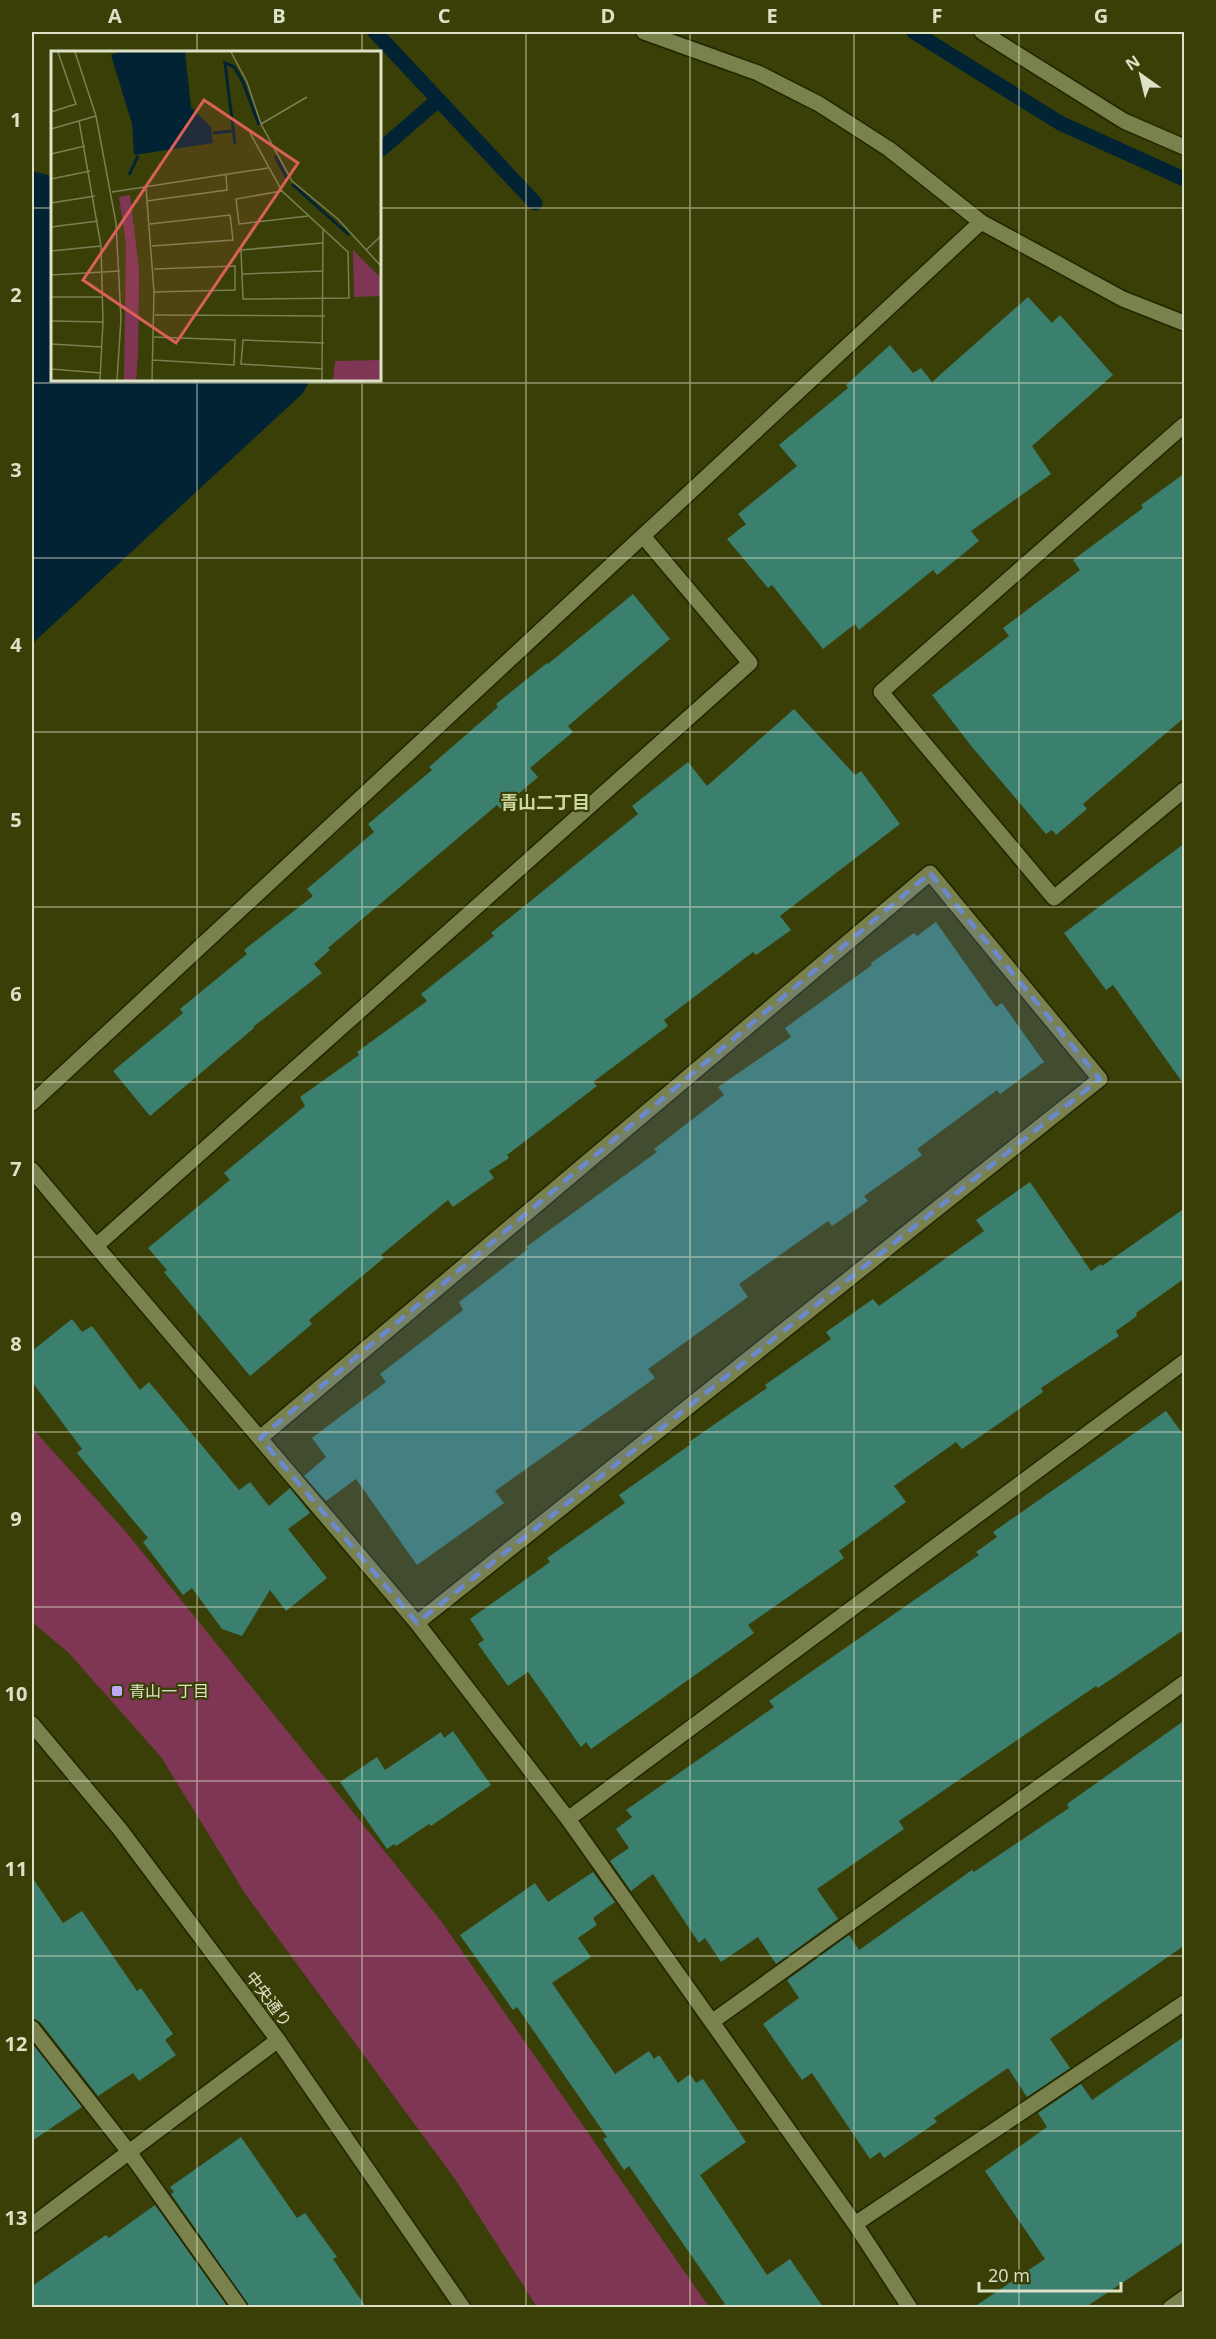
<svg xmlns="http://www.w3.org/2000/svg" width="1216" height="2339" viewBox="0 0 1216 2339" font-family="'Open Sans','Noto Sans JP',sans-serif">
  <rect width="100%" height="100%" fill="#393f07"/>
  <path fill="#7f3655" d="M32 1428 126 1532 441 1921 709 2307H537L455 2179 246 1895 161 1757 68 1652 32 1622Z"/>
  <path fill="#022334" d="M32 171 52 176V380H310L303 393 32 644Z"/>
  <g fill="none" stroke-linecap="round" stroke-linejoin="round">
    <path stroke="#022334" stroke-width="15" d="M375 32 535 203
      M914 32 1060 123 1184 179
      M380 150 438 100"/>
  </g>
  <path fill="#3b7f6f" d="M1028 297 1052 323 1060 315 1113 375 1032 446 1051 474 971 531 979 541 937 575 933 570 859 630 855 624 823 649 772 585 768 588 727 539 746 524 738 514 797 466 779 445 848 388 846 385 890 345 913 373 921 368 932 382Z
    M1185 473V717L1083 804 1087 809 1056 835 1052 830 1046 834 972 747 932 695 1009 636 1003 628 1080 570 1073 560 1143 508 1141 505Z
    M633 594 670 639 568 726 573 732 530 768 538 777 501 809 497 805 328 948 330 950 314 964 322 973 253 1027 254 1028 150 1116 113 1071 183 1013 180 1009 247 954 244 950 313 896 307 889 374 832 368 824 432 770 429 767 498 707 496 704 547 663 548 664Z
    M794 709 855 775 861 771 900 824 780 916 791 930 756 955 753 952 664 1020 668 1026 593 1082 597 1086 507 1155 509 1158 489 1171 494 1178 453 1207 448 1200 381 1255 384 1258 309 1320 312 1324 250 1376 164 1272 167 1270 148 1248 230 1180 224 1173 305 1106 300 1097 359 1055 357 1052 427 1001 421 994 494 936 491 933 638 814 632 806 688 762 707 786Z
    M1185 843V1086L1113 985 1106 990 1064 933Z
    M936 922 996 1007 1002 1003 1044 1062 1000 1094 997 1090 917 1149 922 1155 864 1196 868 1201 832 1226 828 1221 739 1284 748 1297 648 1369 655 1378 495 1491 504 1503 417 1565 356 1479 326 1501 304 1476 326 1457 312 1438 386 1382 380 1374 463 1310 459 1302 528 1249 526 1247 657 1152 654 1149 724 1095 718 1087 791 1037 785 1028 872 965 871 963 914 933 917 936Z
    M1030 1182 1091 1271 1101 1264 1102 1266 1185 1208V1278L1136 1313 1137 1316 1116 1331 1119 1336 1041 1388 1043 1392 1004 1420 962 1449 956 1442 894 1486 906 1502 839 1551 844 1558 748 1625 754 1633 591 1749 586 1742 581 1747 528 1672 508 1686 478 1644 484 1640 470 1619 550 1562 547 1558 625 1503 619 1495 691 1444 689 1442 767 1388 765 1385 831 1339 826 1332 873 1299 879 1306 984 1231 976 1220Z
    M72 1319 82 1332 92 1326 140 1390 149 1382 239 1490 250 1482 269 1506 290 1488 310 1513 288 1529 327 1578 286 1611 270 1590 242 1636 222 1629 192 1588 183 1595 143 1542 148 1538 77 1453 82 1449 32 1382V1351Z
    M1166 1411 1185 1437V1629L1098 1688 1096 1686 899 1821 904 1829 817 1889 838 1919 776 1964 758 1937 721 1962 705 1938 699 1943 653 1874 631 1891 610 1861 629 1848 616 1829 632 1817 626 1810 774 1707 769 1701 979 1555 976 1552 997 1537 993 1532Z
    M1185 1720V1945L1050 2039 1070 2068 1027 2097 1008 2068 934 2118 937 2122 884 2158 880 2152 870 2159 812 2073 802 2080 763 2024 799 1998 787 1980 849 1935 859 1950 972 1870 974 1872 1069 1808 1067 1804Z
    M453 1731 491 1785 431 1826 429 1824 396 1846 394 1844 387 1849 340 1782 377 1757 385 1770 441 1732 444 1738Z
    M593 1872 615 1902 593 1918 597 1925 578 1938 591 1957 552 1983 615 2074 649 2051 654 2059 659 2055 678 2083 690 2074 696 2083 703 2079 746 2142 700 2175 767 2275 790 2259 823 2307H720L725 2304 629 2166 624 2170 603 2139 607 2137 517 2007 513 2010 460 1935 535 1883 548 1902Z
    M32 1877 63 1923 82 1911 137 1991 141 1988 173 2034 165 2040 176 2055 139 2081 133 2073 98 2096 40 2022 32 2018Z
    M1185 2036V2241L1086 2307H974L1045 2259 985 2171 1047 2127 1038 2113 1081 2084 1092 2100Z
    M32 2043 82 2107 32 2141Z
    M241 2137 297 2218 305 2213 337 2257 333 2259 366 2307H250L171 2194 174 2192 170 2187Z
    M155 2205 228 2307H32V2286L106 2235 109 2238Z"/>
  <g fill="none" stroke-linecap="round" stroke-linejoin="round">
    <defs>
      <path id="minor" d="M644 32 758 73 819 104 889 149 981 222 1123 299 1184 323
        M982 32 1124 121 1184 147
        M1184 425 881 692 1054 898 1184 790
        M32 1103 981 222
        M32 1170 96 1246 750 663 643 536
        M96 1246 417 1623 568 1819 855 2224 910 2308
        M260 1438 930 873 1100 1079 417 1623
        M568 1819 1184 1362
        M713 2021 1184 1683
        M32 2028 129 2152 240 2308
        M855 2224 1184 2003
        M32 2225 278 2040
        M1170 2308 1184 2298"/>
      <path id="tertiary" d="M32 1724 119 1828 278 2040 463 2308"/>
    </defs>
    <use href="#minor" stroke="#212500" stroke-width="18"/>
    <use href="#tertiary" stroke="#212500" stroke-width="18"/>
    <use href="#minor" stroke="#79814c" stroke-width="15"/>
    <use href="#tertiary" stroke="#79814c" stroke-width="15"/>
  </g>
  <path fill="#6a89d1" fill-opacity="0.2" stroke="#6a89d1" stroke-width="4.5" stroke-dasharray="12 8" stroke-linejoin="round" d="M930 873 1100 1079 417 1623 260 1438Z"/>
  <path fill="none" stroke="#dde2c7" stroke-width="1.5" stroke-opacity="0.55" d="M197 32V52M362 32V52M526 32V2308M690 32V2308M854 32V2308M1019 32V2308M32 208H52M380 208H1184M197 380V2308M362 380V2308M32 383H1184M32 558H1184M32 732H1184M32 907H1184M32 1082H1184M32 1257H1184M32 1432H1184M32 1607H1184M32 1781H1184M32 1956H1184M32 2131H1184"/>
  <rect fill="#bda9f5" stroke="#393f07" stroke-width="2" x="111" y="1685" width="12" height="12" rx="3"/>
  <g text-anchor="middle" dominant-baseline="central" stroke-width="4.5" stroke-linejoin="round" paint-order="stroke">
    <g font-size="16" fill="#dde2c7" stroke="#393f07" text-anchor="start">
      <text x="129" y="1691">青山一丁目</text>
    </g>
    <g font-size="16" fill="#dde2c7" stroke="#393f07">
      <text transform="translate(269 1999) rotate(53)">中央通り</text>
    </g>
    <g font-size="18" font-weight="bold" fill="#cfd8a0" stroke="#393f07">
      <text x="545" y="802">青山二丁目</text>
    </g>
  </g>
  <g transform="translate(51 51)">
    <rect width="330" height="330" fill="#393f07"/>
    <path d="M79 144 88 219 87 304 85 329H73L75 192 68 146ZM302 199 330 227V245L303 246ZM330 309V329H282L284 310Z" fill="#7f3655"/>
    <path d="M68 1H134L140 56 160 76 162 92 83 104 81 73 60 4Z" fill="#022334"/>
    <path fill="none" stroke="#022334" stroke-width="3" d="M162 82 182 80M184 93 174 12 183 16 192 31 208 74M224 105 236 127M78 124 87 105M241 133 298 184"/>
    <path fill="none" stroke="#7b8054" stroke-width="1.5" d="M24 1 45 65 65 172 70 268 66 329M180 1 196 31 210 73 241 130 287 168 330 215M0 61 25 53 7 1M28 70 50 195 52 271 49 329M210 73 256 46M0 78 45 65M199 82 231 140 297 201 298 247 192 248 190 199 271 192M0 103 34 95M0 128 39 120M95 136 96 150 176 139 175 124M231 140 185 148 188 173 257 165M61 141 217 117M96 150 103 241 101 329M0 152 44 145M99 173 179 164 182 189 101 195M0 176 47 170M315 199 330 185M0 200 50 195M103 218 184 215V239L103 241M191 223 272 220M0 224 69 220M0 246H52M104 264 274 265M0 270 52 271M0 293 51 296M102 309 183 314 184 289 103 286M0 318 50 322M272 318 190 313 192 289 273 292M271 329 272 177"/>
    <path fill="#d86058" fill-opacity="0.15" stroke="#d86058" stroke-width="3" d="M153 49 247 112 125 292 32 229Z"/>
    <rect width="330" height="330" fill="none" stroke="#dde2c7" stroke-width="3"/>
  </g>
  <rect width="1216" height="2339" fill="none" stroke="#393f07" stroke-width="66"/>
  <g transform="translate(1141 75) rotate(326)" stroke="#393f07" stroke-width="4.5" paint-order="stroke">
  <path d="M0-4.5L10 22L0 15L-10 22Z" fill="#dde2c7"/>
  <text y="-9" font-size="16" font-weight="bold" text-anchor="middle" fill="#dde2c7">N</text>
  </g>
  <path d="M979 2282v9h142v-9" fill="none" stroke="#dde2c7" stroke-width="3"/>
  <text x="988" y="2282" font-size="18" fill="#dde2c7" stroke="#393f07" stroke-width="4.5" paint-order="stroke">20 m</text>
  <rect x="33" y="33" width="1150" height="2273" fill="none" stroke="#dde2c7" stroke-width="2"/>
  <g font-size="20" text-anchor="middle" font-weight="bold" fill="#dde2c7">
    <text x="115" y="23">A</text>
    <text x="279" y="23">B</text>
    <text x="444" y="23">C</text>
    <text x="608" y="23">D</text>
    <text x="772" y="23">E</text>
    <text x="937" y="23">F</text>
    <text x="1101" y="23">G</text>
    <text x="16" y="127">1</text>
    <text x="16" y="302">2</text>
    <text x="16" y="477">3</text>
    <text x="16" y="652">4</text>
    <text x="16" y="827">5</text>
    <text x="16" y="1001">6</text>
    <text x="16" y="1176">7</text>
    <text x="16" y="1351">8</text>
    <text x="16" y="1526">9</text>
    <text x="16" y="1701">10</text>
    <text x="16" y="1876">11</text>
    <text x="16" y="2051">12</text>
    <text x="16" y="2225">13</text>
  </g>
</svg>
